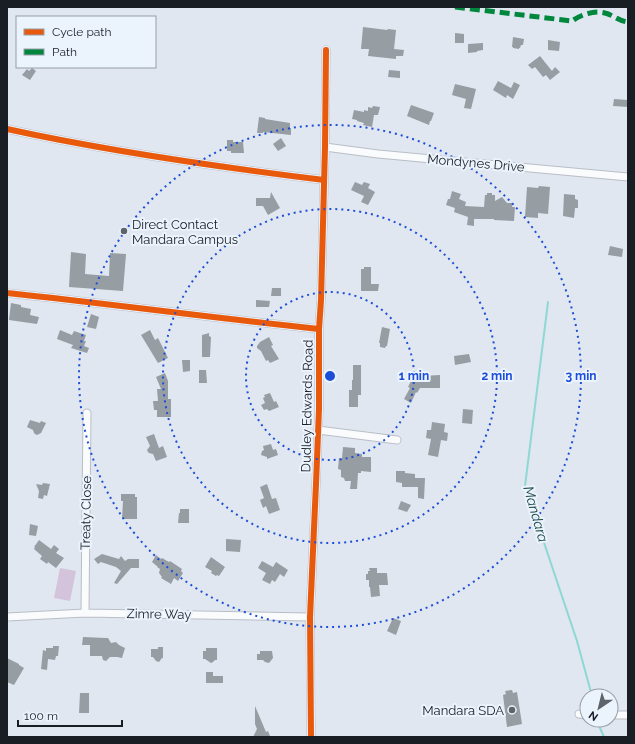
<svg xmlns="http://www.w3.org/2000/svg" width="635" height="744" viewBox="0 0 635 744" font-family="Raleway,sans-serif">
  <rect width="100%" height="100%" fill="#e0e7f0"/>
  <path fill="#d3c4dc" d="M60 568 76 571 70 601 54 598Z"/>
  <g fill="none" stroke-linecap="round" stroke-linejoin="round">
    <path stroke="#8ed8d3" stroke-width="2" d="M548 302 525 486 577 641 592 696
      M600 728 604 737"/>
  </g>
  <path fill="#969da3" d="M363 27 387 30 388 29 396 30 394 49 404 50 403 56H396V59L368 56 369 49H361Z
    M455 33 464 34V43H455Z
    M513 37 524 39 523 45H521L520 48H519V49L513 48V47H512Z
    M548 40 560 42 559 51 548 50Z
    M483 43V50L477 51V52L468 53V44Z
    M540 56 552 71 555 67 560 72 550 80 546 75 543 77 535 67 532 69 528 65Z
    M32 68 36 71 30 80 22 75 27 69 29 71Z
    M389 70 400 71V78L388 77Z
    M498 81 511 88 514 82 520 85 513 99 507 95 506 98 493 90Z
    M455 84 476 89 471 109 464 108 466 99 452 95Z
    M614 99 628 100V107L613 106Z
    M411 105 434 113 431 121H430L429 125 407 116Z
    M373 106 380 107 378 115H374L372 127 363 125 364 123 357 121V120L352 119 354 110 364 112V110L368 111V107L372 108Z
    M259 117 265 118V119L290 123V128H291V135L263 132V133H257Z
    M281 138 286 146 278 151 273 144Z
    M227 140H233V142H243L244 153H231V151H227Z
    M355 182 362 185 364 182 370 184 368 188 375 192 368 205 361 202 364 196 351 190Z
    M539 186 550 187 548 214 538 213V218L525 217 527 187 538 188Z
    M452 191 461 194 459 199 466 202 465 206 484 207 485 195H487V193H492V195H495V201L502 197 507 203H512V207H515L514 221 494 220V219H474V226L467 225 468 217 454 212 455 208 446 205 448 199H450Z
    M271 192 280 208 268 215 263 206H256V198H270Z
    M564 194 575 195V199L578 200V208H575L574 218 563 216Z
    M610 246 623 249 622 257 608 255Z
    M71 252 86 254 85 274 109 276 110 253 126 254 123 291 69 287Z
    M364 267H371V284H379L378 291H361V269H364Z
    M272 288H281V296H271Z
    M256 300 270 301 269 307H256Z
    M11 303 21 305V307L31 309 30 315 39 317 37 324 9 320Z
    M91 314 99 317 96 329 87 327Z
    M382 327 390 329 387 346H386L385 348 380 347V343H379Z
    M60 330 72 335 74 331 86 335 84 341H86L84 346 89 348 87 353 71 348 73 345 57 339Z
    M150 330 155 340 158 338 168 358 158 363 141 335Z
    M209 333V336L211 337 210 357H202V335Z
    M269 337 273 345 271 346 279 359 270 363 268 360 266 361 261 351 257 348V346L260 342Z
    M469 354 471 362 455 365 454 356Z
    M182 360H190V371L183 372Z
    M353 365H361V395H358V407H349V390H352V380H353Z
    M199 370H206L207 383H199Z
    M414 371 421 376 440 375V388H420L417 393 416 392 411 403 404 399 410 388 408 387 411 381 409 380Z
    M165 373 168 381V399H171V417H157V410H154L153 401H158L157 389H161L156 377Z
    M270 393 274 402 276 401 279 407 269 411 267 409 264 410 261 405 265 403 263 398 265 397 264 395Z
    M463 409 473 410 472 424 462 423Z
    M30 420 40 423 41 421 46 423 41 433 37 435 35 434 34 433 33 430 27 427Z
    M432 422 445 424 444 432 448 433 447 441 441 440 438 457 428 455 431 439 426 438 427 430H431Z
    M154 434 159 448 163 446 167 457 156 461 153 454 149 453 148 452 147 450 150 446 146 437Z
    M271 444 273 450 276 449 278 455 267 459V457L261 455 262 451 264 450 263 446Z
    M343 447 355 448V453L362 454V457H371V472L361 471V473H358L357 489H350L351 481H345L344 478 341 477V470L338 469 339 458H342Z
    M396 471H405V473L415 474V478H425L424 499 418 498V487H402V483L396 482Z
    M43 483 50 484 47 496 44 495 43 499 38 498 39 491 36 484 42 485Z
    M267 484 272 499 276 498 280 510 269 514 266 506 263 508 260 500 264 498 260 487Z
    M121 494H135V497H137V519H122L123 501H121Z
    M401 501 411 505 407 512 398 509Z
    M180 509H189V523H178L179 513H180Z
    M30 524 38 526 36 536 29 535Z
    M226 539 241 540 240 552 226 551Z
    M39 540 51 549 54 545 59 549 56 553 64 558 56 568 48 562 47 564 40 559 42 556 34 549 35 547H34Z
    M102 554 119 559 121 556 125 561 128 559H139V568H131L117 584 114 583 121 571 116 567 101 562 98 564 94 559Z
    M156 555 161 559 162 558 169 562 170 561 182 569 181 571 183 573 178 581 174 578 171 584 161 578 162 577 159 573 160 569 157 567H158L152 562Z
    M211 557 225 567 219 576 217 575 216 576 211 573 212 571 205 567Z
    M262 561 273 567 276 562 288 570 284 577 280 574 275 582 272 580 270 584 262 580 266 573 258 568Z
    M369 568H377V573H387L388 585H379L380 596 371 597 370 587H369V580H366V574H368V571H370Z
    M393 618 401 621 396 635 387 631Z
    M83 637 106 638H108L111 643 116 642 119 645 125 648 122 658 117 657H110L106 661 103 660 102 656H90V645H82Z
    M53 646H59L58 656H56L55 660 48 659 47 670 41 669 43 650 46 651V648H53Z
    M158 647H163V658H162L159 662 156 661 153 657H151V649H158Z
    M206 648H217V660H215L213 662 211 663 205 659H203V651H206Z
    M260 651H272L273 658 269 663 265 662 263 660H257V654H260Z
    M7 658 19 664V665L24 668 14 685 7 682Z
    M206 672H213V676H223V683H206Z
    M512 690 513 693 517 692 522 724 507 727 503 695 506 694 505 691Z
    M80 693H89V713H79Z
    M255 706 266 732 268 731 270 736 268 737H253L257 729 255 724Z"/>
  <g fill="none" stroke-linecap="round" stroke-linejoin="round">
    <defs>
      <path id="street" d="M7 129C112 152 218 167 324 180
        M325 147 378 154 628 177
        M7 293C111 304 215 318 319 329
        M318 430 397 440
        M85 613 87 413
        M7 617 85 613 310 617
        M579 714 587 715
        M611 715H628
        M311 737 310 617 316 484 319 409V329L321 300 325 147 326 50"/>
    </defs>
    <use href="#street" stroke="#b9bec6" stroke-width="9"/>
    <use href="#street" stroke="#fafbfd" stroke-width="7"/>
    <path stroke="#00873e" stroke-width="5" stroke-dasharray="10 5" stroke-linecap="butt" d="M455 7 572 21C580 15 595 10 605 13 613 15 619 21 628 22"/>
    <defs>
      <path id="cycleway" d="M7 129C112 152 218 167 324 180
        M7 293C111 304 215 318 319 329
        M311 737 310 617 316 484 319 409V329L321 300 325 147 326 50"/>
    </defs>
    <use href="#cycleway" stroke="#ebf3fd" stroke-width="8"/>
    <use href="#cycleway" stroke="#e8590c" stroke-width="6"/>
  </g>
  <g fill="none" stroke="#1d4ed8" stroke-width="2" stroke-dasharray="2 4">
    <circle cx="330" cy="376" r="84"/>
    <circle cx="330" cy="376" r="167"/>
    <circle cx="330" cy="376" r="251"/>
  </g>
  <g fill="#5f646b" stroke="#ebf3fd" stroke-width="1.5">
    <circle cx="124" cy="231" r="4"/>
    <circle cx="512" cy="710" r="4"/>
  </g>
  <g text-anchor="middle" dominant-baseline="central" stroke-width="4" stroke-linejoin="round" paint-order="stroke">
    <g font-size="13" fill="#191e24" stroke="#ebf3fd">
      <text transform="translate(476 163) rotate(5)">Mondynes Drive</text>
      <text transform="translate(307 406) rotate(-89)">Dudley Edwards Road</text>
      <text transform="translate(86 513) rotate(-89)">Treaty Close</text>
      <text transform="translate(159 614) rotate(1)">Zimre Way</text>
    </g>
    <g font-size="13" fill="#191e24" stroke="#ebf3fd" text-anchor="start">
      <text x="132" y="224">Direct Contact<tspan x="132" dy="15">Mandara Campus</tspan></text>
      <text x="504" y="710" text-anchor="end">Mandara SDA</text>
    </g>
    <g font-size="14" font-style="italic" fill="#1b4944" stroke="#ebf3fd">
      <text transform="translate(536 514) rotate(74)">Mandara</text>
    </g>
  </g>
  <circle cx="330" cy="376" r="6" fill="#1d4ed8" stroke="#ebf3fd" stroke-width="2"/>
  <g font-size="12" text-anchor="middle" font-weight="bold" fill="#1d4ed8" stroke="#ebf3fd" stroke-width="4" stroke-linejoin="round" paint-order="stroke">
    <text x="414" y="380">1 min</text>
    <text x="497" y="380">2 min</text>
    <text x="581" y="380">3 min</text>
  </g>
  <rect width="635" height="744" fill="none" stroke="#191e24" stroke-width="16"/>
  <rect x="16" y="16" width="140" height="52" fill="#ebf3fd" stroke="#979ea6"/>
  <rect x="24" y="29" width="20" height="6" fill="#e8590c" stroke="#979ea6"/>
  <text x="52" y="36" font-size="12" fill="#191e24">Cycle path</text>
  <rect x="24" y="49" width="20" height="6" fill="#00873e" stroke="#979ea6"/>
  <text x="52" y="56" font-size="12" fill="#191e24">Path</text>
  <g transform="translate(599 708) rotate(215)"><circle r="19" fill="#ebf3fd" stroke="#979ea6"/>
  <path d="M0-3L7 15L0 10L-7 15Z" fill="#5f646b"/>
  <text y="-6" font-size="11" font-weight="bold" text-anchor="middle" fill="#191e24">N</text>
  </g>
  <path d="M18 720v6h104v-6" fill="none" stroke="#191e24" stroke-width="2"/>
  <text x="24" y="720" font-size="12" fill="#191e24" stroke="#ebf3fd" stroke-width="3" paint-order="stroke">100 m</text>
</svg>
